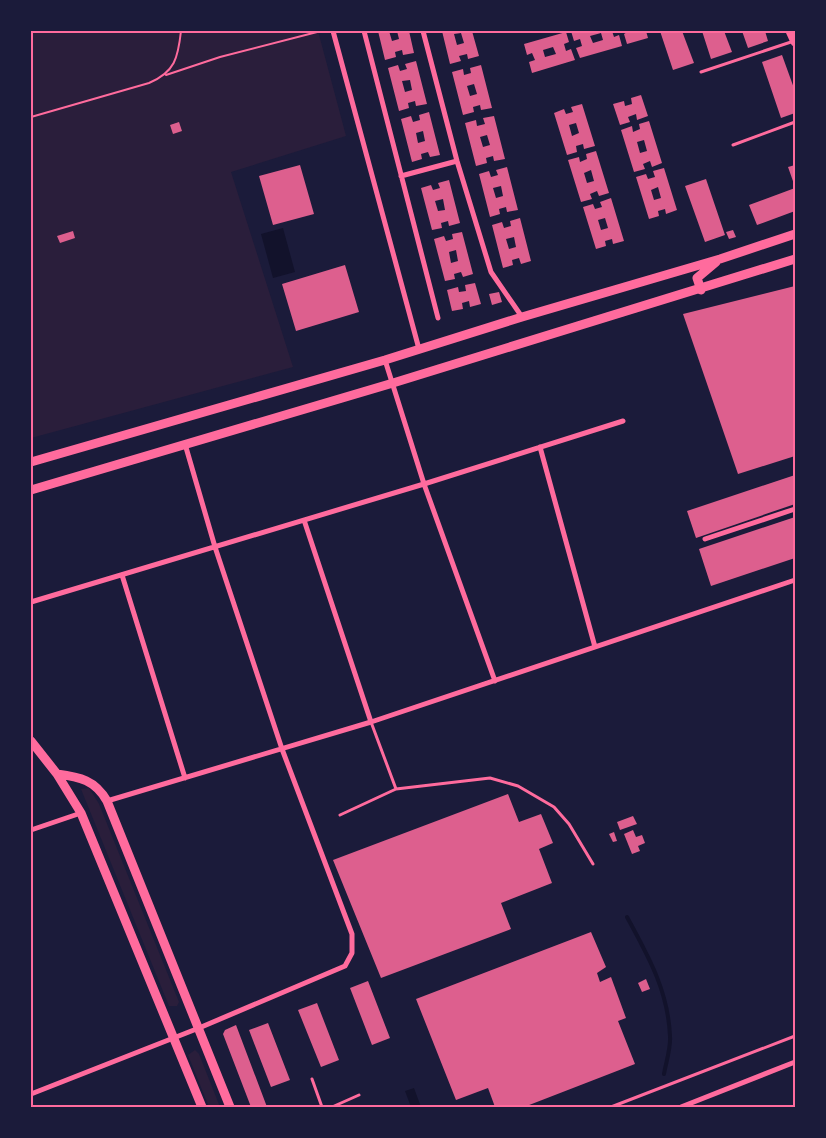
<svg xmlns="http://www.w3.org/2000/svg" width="826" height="1138" viewBox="0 0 826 1138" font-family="Helvetica,sans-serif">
  <rect width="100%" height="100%" fill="#1b1b3a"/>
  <path fill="#2a1e3b" d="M31 31H318L346 136 231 172 293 367 31 438Z
    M89 788 99 804 179 1002 177 1006H169L81 789Z
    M195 1050 199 1054 220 1107H209L188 1055Z"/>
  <path fill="#12122b" d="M283 228 295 272 273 278 261 234Z
    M414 1088 421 1107H411L405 1091Z"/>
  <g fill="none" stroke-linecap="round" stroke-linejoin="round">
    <path stroke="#12122b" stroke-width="4" d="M627 917C648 956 668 990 670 1036 671 1048 666 1062 664 1074"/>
  </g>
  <path fill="#dd5f8e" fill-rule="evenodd" d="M378 31H389L392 41 399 39 397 31H409L414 53 403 55 402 50 395 52 396 57 385 60Z
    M442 31H472L479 56 468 59 467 54 459 56 461 61 450 64ZM461 33 464 43 457 45 454 34Z
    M571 31H612L614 37 619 35 622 46 580 58 576 48 582 46 580 39 574 41ZM601 33 603 40 593 43 590 36Z
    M646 31 648 38 627 44 624 34 629 31Z
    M660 31H682L694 63 673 70Z
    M702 31H724L732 52 711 59Z
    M742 31H765L768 41 748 48Z
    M566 32 569 42 564 44 566 51 571 49 575 60 532 73 529 62 535 60 532 53 527 55 524 44ZM553 47 556 54 545 57 543 50Z
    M782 55 795 91V113L781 118 762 62Z
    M416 61 427 104 416 106 415 101 408 103 409 108 399 111 388 68 398 65 400 71 407 69 405 64ZM410 80 412 90 405 92 402 81Z
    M481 65 492 108 481 110 480 105 473 107 474 112 463 115 452 72 463 69 464 75 471 73 470 68ZM474 84 477 94 470 96 467 86Z
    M641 95 648 116 637 120 636 114 628 117 630 122 620 125 613 104 624 101 625 106 632 104 631 98Z
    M582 104 595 146 584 149 583 144 576 146 577 152 567 155 554 113 564 109 566 114 573 112 571 107ZM576 123 579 133 572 136 569 125Z
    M429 112 440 155 430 157 428 152 421 154 422 159 412 162 401 119 411 116 413 122 420 120 419 115ZM423 131 425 141 418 143 416 133Z
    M494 116 505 159 494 161 493 156 486 158 487 163 476 166 465 123 476 120 477 126 485 124 483 118ZM487 135 490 145 483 147 480 137Z
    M649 121 662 163 652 167 650 161 643 164 645 169 634 172 621 130 632 126 633 132 640 129 639 124ZM644 140 647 151 640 153 637 142Z
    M179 122 182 131 173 134 170 125Z
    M596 151 609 193 599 196 597 191 590 194 592 199 581 202 568 160 579 157 580 162 587 159 586 154ZM591 170 594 181 587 183 584 173Z
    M300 165 314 214 273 225 259 176Z
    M795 165V184H794L788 167Z
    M507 167 518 210 507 212 506 207 499 209 500 214 490 217 479 174 489 171 491 177 498 175 496 170ZM501 186 503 196 496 198 493 188Z
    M664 168 677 210 666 214 665 209 658 211 659 216 649 219 636 177 646 174 648 179 655 177 653 171ZM658 187 661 198 654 200 651 190Z
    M706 179 725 235 705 242 685 186Z
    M449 180 460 223 449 226 448 221 441 223 442 228 432 230 421 188 431 185 433 190 440 188 438 183ZM443 199 445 210 438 211 435 201Z
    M795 188V211L757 225 749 205Z
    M611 198 624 241 613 244 612 239 605 241 606 246 596 249 583 207 593 204 595 209 602 207 600 202ZM605 218 608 228 601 230 598 220Z
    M520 218 531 261 521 264 519 258 512 260 513 265 503 268 492 225 502 222 504 228 511 226 510 221ZM514 237 516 247 509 249 506 239Z
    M733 230 736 237 729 239 726 232Z
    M73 231 75 238 60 243 57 236Z
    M462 232 473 274 463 277 461 272 454 274 455 279 445 281 434 239 444 236 446 241 453 239 452 234ZM456 250 458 261 451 263 449 252Z
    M345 265 359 312 296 331 282 284Z
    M475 283 481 304 470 307 469 301 462 303 463 309 452 311 447 290 458 287 459 292 466 291 465 285Z
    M795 286V456L738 474 683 314Z
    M499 292 502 302 492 305 489 294Z
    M795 475V504L696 538 687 511Z
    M795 517V558L711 586 699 549Z
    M508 794 519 822 541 814 553 843 539 849 552 883 501 903 511 929 381 978 333 860Z
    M633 816 637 824 620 830 617 822Z
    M633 830 636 837 642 835 645 843 638 846 640 851 632 854 624 834Z
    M614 832 617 841 613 842 609 834Z
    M591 932 606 967 597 973 600 982 611 977 626 1018 618 1021 635 1064 524 1107H495L488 1088 456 1100 416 999Z
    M646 979 650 989 642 992 638 983Z
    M368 981 390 1038 372 1045 350 988Z
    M317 1003 339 1060 321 1067 298 1010Z
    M268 1023 290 1080 271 1087 249 1030Z
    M236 1025 267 1107H251L223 1034 225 1030Z"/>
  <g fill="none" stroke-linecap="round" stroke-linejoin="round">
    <path stroke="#ff6b9d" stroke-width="2" d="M166 75 220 57 321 31
      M31 117 149 83C175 72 178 58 181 31"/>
    <path stroke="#ff6b9d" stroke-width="3" d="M701 72 794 41
      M733 145 795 122
      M371 722 396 789
      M340 815 396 789 490 778 518 786 554 807 569 824 593 864
      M312 1079 322 1107
      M332 1107 359 1095
      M611 1107 795 1036"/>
    <path stroke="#ff6b9d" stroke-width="5" d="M333 31 419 349
      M364 31 438 318
      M423 31 457 161 491 272 522 317
      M401 176 457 161
      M385 360 424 484 495 681
      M540 447 595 647
      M304 520 371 722
      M705 539 795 509
      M122 575 185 778
      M31 602 424 484 623 421
      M107 801 371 722 795 580
      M31 830 81 813
      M31 1094 199 1028 345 966 352 953V934L282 749 215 547 185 444
      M681 1107 795 1062"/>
    <path stroke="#ff6b9d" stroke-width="9" d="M790 31 795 42
      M701 290 697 278 716 262
      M31 462 385 360 522 317 720 259 795 234
      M31 490 393 383 795 259
      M31 741 57 774 81 813 202 1107
      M57 774C80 777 95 780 107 801L230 1107"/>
  </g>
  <rect width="826" height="1138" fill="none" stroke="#1b1b3a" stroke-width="65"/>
  <rect x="32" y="32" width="762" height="1074" fill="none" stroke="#ff6b9d" stroke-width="2"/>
</svg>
